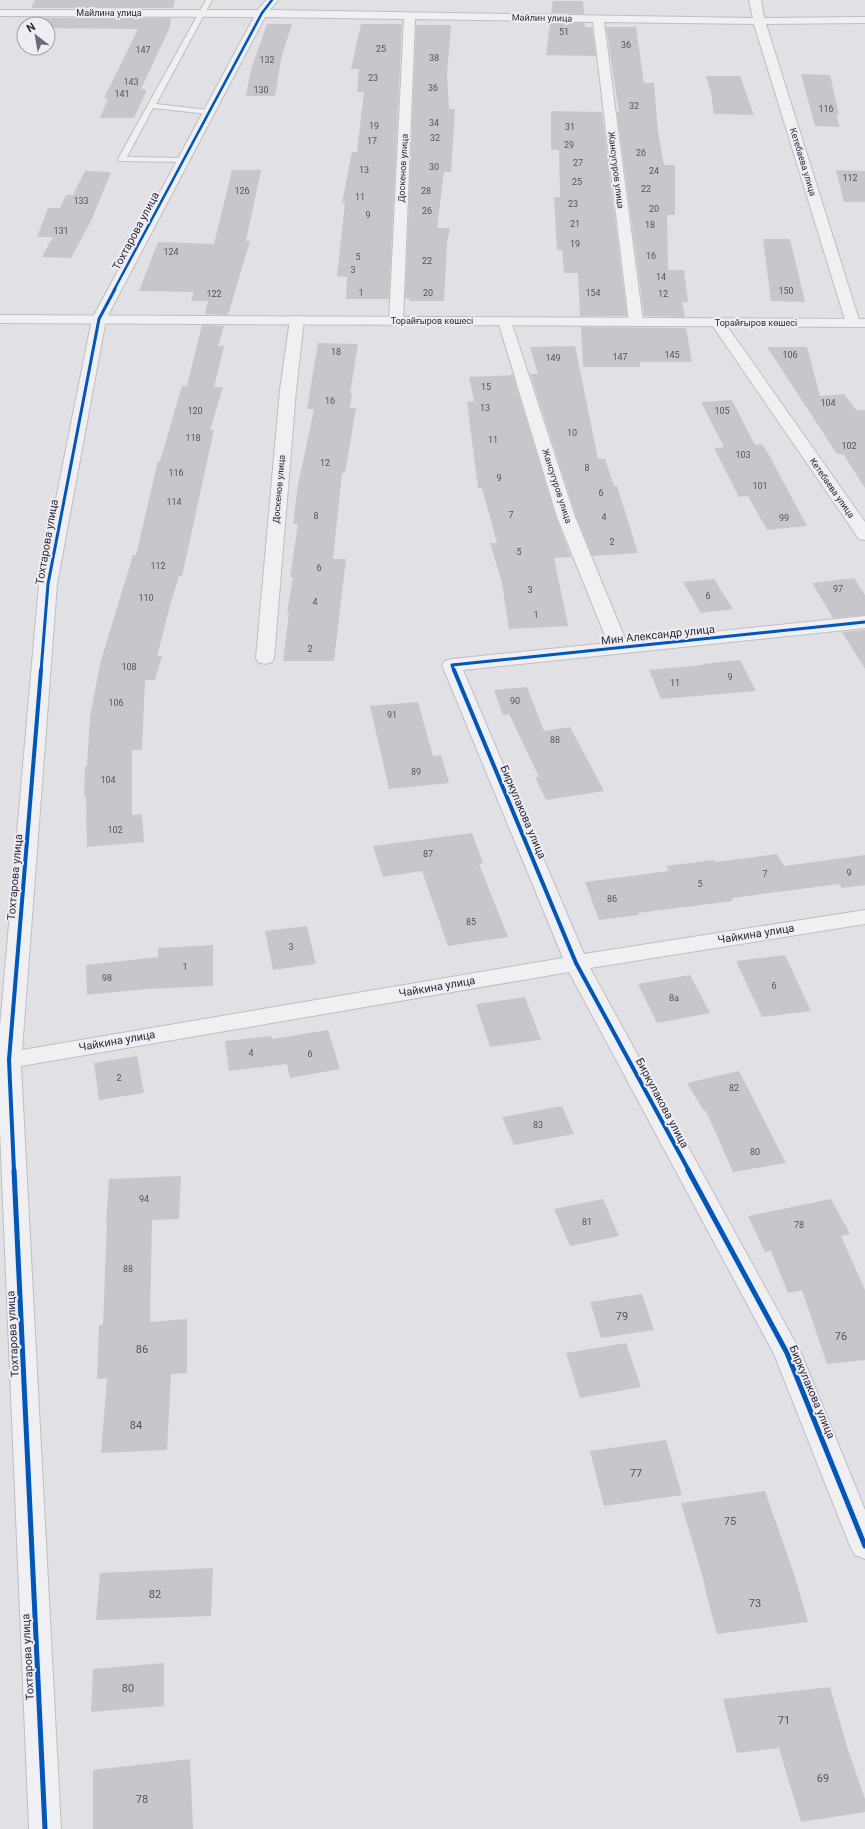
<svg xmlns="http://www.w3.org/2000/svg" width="865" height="1829" viewBox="0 0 865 1829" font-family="Roboto,sans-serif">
  <rect width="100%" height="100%" fill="#e1e0e4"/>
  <path fill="#c8c6cb" d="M35 0H175L173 8H31Z
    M553 1H583L584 14 551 13Z
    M27 18H171L170 27 141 89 147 90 134 118H100L108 99 104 98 138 29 48 28V24H24V28H22Z
    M550 23H585V27H592L596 56 546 55Z
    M267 24H292L281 59 275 96H246L251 69Z
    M361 24H402L389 299H346L347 277 337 276 345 203H342L352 152H357L364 92H357L359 69H351Z
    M416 25H451L447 74 449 109H455L453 142 451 172H444L437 228H450L447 243 444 301H409L410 298 405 299Z
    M606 27H636L644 83H654L658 132 664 165H675V215H667L668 270H684L688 302H682L685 317 644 316 617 112H619Z
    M801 74 830 75 839 115H836L840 127 815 126Z
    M706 76H740L754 115 714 114 711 93Z
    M551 111 602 112 627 316H580L578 273H564L562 250H557L554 197H560L559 150H551Z
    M232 170H261L246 241H250L228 315 205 314 208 301H191L194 292 139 291 158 242 214 244Z
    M836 170 865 171V202H844Z
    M85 171 111 172 91 221 71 258 42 257 53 237H37L48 208H60L66 195H73Z
    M763 239H790L805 302 771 301Z
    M202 325 224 326 218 346H224L214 387H223L210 430H214L182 576H179L171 602 157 656H162L155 680H145L142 750H132V815L142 814 144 842 87 847 86 797H84L85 766H87L90 717 100 664 133 555H136L158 461H160L182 386H187Z
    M581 327 686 328 692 362H640V367H583Z
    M318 343 358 344 350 393H352L350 408H356L345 473H342L333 559H346L334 661H283L289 613H287L293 577H290L298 524H293L298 485 314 409H307Z
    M575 346 598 459H605L614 486H617L638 553 592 556 576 516 530 374H538L530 347Z
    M767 347H807L820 396 844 394 856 410H865V488L843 454H837Z
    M513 375 556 517 571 557 554 558 568 626 509 629 502 583 490 543H497L482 488H478L467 402 474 401 469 377Z
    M732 400 755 445 762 444 769 455 807 526 767 530 748 496 739 497 714 448 724 447 701 402Z
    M854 578 865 595V615L833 618 812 583Z
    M714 579 733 609 701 613 683 582Z
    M865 630V669L842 632Z
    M740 660 756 691 661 699 649 670 704 665 703 664Z
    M527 687 544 731 570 727 604 791 546 800 535 777H539L509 714 503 715 494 690Z
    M418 702 433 756 441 755 449 783 389 789 370 706Z
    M472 833 483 863 479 864 508 937 448 946 422 871 383 877 373 846Z
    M777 854 784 866 865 855V885L842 888 839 884 732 898 733 901 638 913 639 915 599 920 585 882 669 871 666 866 714 860 715 862Z
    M307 926 316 964 273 970 265 931Z
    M213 945V986L145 989 87 995 86 965 158 957V948Z
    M785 955 811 1011 762 1017 736 961Z
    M690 975 710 1013 657 1023 638 984Z
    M525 997 541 1040 490 1047 476 1004Z
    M328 1030 340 1069 290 1078 287 1064 229 1071 225 1041 271 1036 272 1039Z
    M137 1056 144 1093 99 1100 94 1063Z
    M739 1071 786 1163 733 1172 706 1111H704L687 1083Z
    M562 1106 574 1134 514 1145 502 1117Z
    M181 1176 179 1219 152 1220 150 1322 187 1319V1373L171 1374 167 1450 101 1453 107 1378 97 1379 99 1325H103L107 1222H106L109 1179Z
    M603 1199 619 1236 570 1246 554 1209Z
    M831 1199 850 1234 841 1236 865 1290V1360L827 1364 802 1290 788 1293 771 1251 765 1252 748 1216Z
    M642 1294 654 1330 601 1338 590 1302Z
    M626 1343 641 1387 580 1398 566 1353Z
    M666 1440 682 1495 604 1506 590 1451Z
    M765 1491 794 1574 808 1622 717 1634 704 1585H705L681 1503Z
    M213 1568 211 1616 96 1620 100 1573Z
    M164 1663V1706L91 1712 93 1669Z
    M830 1687 847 1747 865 1799V1812L801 1822 779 1748 737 1753 723 1699Z
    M190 1759 193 1829H93V1770Z"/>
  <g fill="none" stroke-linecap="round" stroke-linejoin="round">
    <defs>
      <path id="service" d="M206 0H212L156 104 208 110 212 112 208 114 153 108 127 157 183 158 187 160 183 162 119 161 118 159Z"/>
      <path id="minor" d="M266 0H278L270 10 753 18 749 0H761L764 18 865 17V23L766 24 860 323 858 326 853 327 848 326 846 323 754 24 604 22 643 322 641 325 636 326 631 325 629 322 593 22 415 19 403 321 401 324 396 325 391 324 389 321 404 19 265 17 106 319 57 584 22 1050 563 958 442 665 445 661 452 659 608 643 557 517 498 321 500 318 505 317 510 318 575 517 626 641 865 616V628L463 670 584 954 865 910V924L590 968 801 1353 865 1510V1559L855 1555 850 1546 774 1354 569 972 21 1066 61 1829H29L0 1130V1027L39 584 92 319 254 17 0 16V10H258Z
        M297 316 302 317 304 320 296 390 274 658 272 662 265 664 258 662 256 658 280 390 290 320 292 317Z
        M717 318 722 319 865 522V540L859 539 710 322 712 319Z"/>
      <path id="tertiary" d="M0 315 865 319V327L0 323Z"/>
    </defs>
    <use href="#service" stroke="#bfbec2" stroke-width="2"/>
    <use href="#minor" stroke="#bfbec2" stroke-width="2"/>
    <use href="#tertiary" stroke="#bfbec2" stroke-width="2"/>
    <use href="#service" fill="#f0eff2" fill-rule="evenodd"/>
    <use href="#minor" fill="#f0eff2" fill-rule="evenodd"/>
    <use href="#tertiary" fill="#f0eff2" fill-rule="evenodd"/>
    <defs>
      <path id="cycleway-far3" d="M114 290 262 13 272 0"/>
      <path id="cycleway-far2" d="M41 671 48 584 99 319 115 289
        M454 671 452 665 865 622"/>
      <path id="cycleway-far1" d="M454 670 576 963 689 1171
        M14 1171 9 1060 41 670"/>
      <path id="cycleway" d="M14 1170 45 1829
        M688 1170 787 1353 865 1546"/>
    </defs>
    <use href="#cycleway-far3" stroke="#efedf4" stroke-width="4"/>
    <use href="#cycleway-far2" stroke="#efedf4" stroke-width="5"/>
    <use href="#cycleway-far1" stroke="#efedf4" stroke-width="6"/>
    <use href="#cycleway" stroke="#efedf4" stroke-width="8"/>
    <use href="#cycleway-far3" stroke="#0057b8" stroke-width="2.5"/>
    <use href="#cycleway-far2" stroke="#0057b8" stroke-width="3"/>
    <use href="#cycleway-far1" stroke="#0057b8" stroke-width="4"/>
    <use href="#cycleway" stroke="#0057b8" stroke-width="5"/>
  </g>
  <g text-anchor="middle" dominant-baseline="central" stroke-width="4" stroke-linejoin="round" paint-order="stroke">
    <g font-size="9" fill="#2e293c" stroke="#efedf4">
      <text x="109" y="13">Майлина улица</text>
      <text transform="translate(542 18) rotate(1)">Майлин улица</text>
      <text transform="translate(803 162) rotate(73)">Кетебаева улица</text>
      <text transform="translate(403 168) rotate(-87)">Доскенов улица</text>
      <text transform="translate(616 170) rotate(83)">Жансугуров улица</text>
      <text x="432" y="321">Торайғыров көшесі</text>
      <text x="756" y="323">Торайғыров көшесі</text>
      <text transform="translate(557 486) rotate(72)">Жансугуров улица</text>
      <text transform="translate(832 488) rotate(55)">Кетебаева улица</text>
      <text transform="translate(279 489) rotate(-85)">Доскенов улица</text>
    </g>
    <g font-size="9" fill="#565261">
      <text x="564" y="32">51</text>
      <text x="626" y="45">36</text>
      <text x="381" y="49">25</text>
      <text x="143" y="50">147</text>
      <text x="434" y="58">38</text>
      <text x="267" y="60">132</text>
      <text x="373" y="78">23</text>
      <text x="131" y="82">143</text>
      <text x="433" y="88">36</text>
      <text x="261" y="90">130</text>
      <text x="122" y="94">141</text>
      <text x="634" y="106">32</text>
      <text x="826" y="109">116</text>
      <text x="434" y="123">34</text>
      <text x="374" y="126">19</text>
      <text x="570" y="127">31</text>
      <text x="435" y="138">32</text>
      <text x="372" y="141">17</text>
      <text x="569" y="145">29</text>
      <text x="641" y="153">26</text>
      <text x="578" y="163">27</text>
      <text x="434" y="167">30</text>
      <text x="364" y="170">13</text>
      <text x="654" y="171">24</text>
      <text x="850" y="178">112</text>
      <text x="577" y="182">25</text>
      <text x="646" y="189">22</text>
      <text x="242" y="191">126</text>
      <text x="426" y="191">28</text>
      <text x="360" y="197">11</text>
      <text x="81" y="201">133</text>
      <text x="573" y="204">23</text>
      <text x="654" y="209">20</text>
      <text x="427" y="211">26</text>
      <text x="368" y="215">9</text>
      <text x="575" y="224">21</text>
      <text x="650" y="225">18</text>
      <text x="61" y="231">131</text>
      <text x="575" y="244">19</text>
      <text x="171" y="252">124</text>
      <text x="651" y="256">16</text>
      <text x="358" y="257">5</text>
      <text x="427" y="261">22</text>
      <text x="353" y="270">3</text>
      <text x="661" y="277">14</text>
      <text x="786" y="291">150</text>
      <text x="361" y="293">1</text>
      <text x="428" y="293">20</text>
      <text x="593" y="293">154</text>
      <text x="214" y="294">122</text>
      <text x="663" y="294">12</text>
      <text x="336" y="352">18</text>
      <text x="672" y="355">145</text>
      <text x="790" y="355">106</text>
      <text x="620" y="357">147</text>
      <text x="553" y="358">149</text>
      <text x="486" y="387">15</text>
      <text x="330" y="401">16</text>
      <text x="828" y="403">104</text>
      <text x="485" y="408">13</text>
      <text x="195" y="411">120</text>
      <text x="722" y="411">105</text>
      <text x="572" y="433">10</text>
      <text x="193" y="438">118</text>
      <text x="493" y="440">11</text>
      <text x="849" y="446">102</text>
      <text x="743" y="455">103</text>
      <text x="325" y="463">12</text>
      <text x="587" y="468">8</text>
      <text x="176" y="473">116</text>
      <text x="499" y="478">9</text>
      <text x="760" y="486">101</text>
      <text x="601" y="493">6</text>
      <text x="174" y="502">114</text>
      <text x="511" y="515">7</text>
      <text x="316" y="516">8</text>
      <text x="604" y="517">4</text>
      <text x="784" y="518">99</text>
      <text x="612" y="542">2</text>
      <text x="519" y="552">5</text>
      <text x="158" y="566">112</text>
      <text x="319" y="568">6</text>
      <text x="838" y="589">97</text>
      <text x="530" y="590">3</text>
      <text x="708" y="596">6</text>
      <text x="146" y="598">110</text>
      <text x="315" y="602">4</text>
      <text x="536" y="615">1</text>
      <text x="310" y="649">2</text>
      <text x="129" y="667">108</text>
      <text x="730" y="677">9</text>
      <text x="675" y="683">11</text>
      <text x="515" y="701">90</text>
      <text x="116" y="703">106</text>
      <text x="392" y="715">91</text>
      <text x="555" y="740">88</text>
      <text x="416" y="772">89</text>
      <text x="108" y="780">104</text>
      <text x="115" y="830">102</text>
      <text x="428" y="854">87</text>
      <text x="849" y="873">9</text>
      <text x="765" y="874">7</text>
      <text x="700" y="884">5</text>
      <text x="612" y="899">86</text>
      <text x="471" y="922">85</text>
      <text x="291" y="947">3</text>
      <text x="185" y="967">1</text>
      <text x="107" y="978">98</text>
      <text x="774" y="986">6</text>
      <text x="674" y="998">8а</text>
      <text x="251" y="1053">4</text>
      <text x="310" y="1054">6</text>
      <text x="119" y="1078">2</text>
      <text x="734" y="1088">82</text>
      <text x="538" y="1125">83</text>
      <text x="755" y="1152">80</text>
      <text x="144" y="1199">94</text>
      <text x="587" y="1222">81</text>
      <text x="799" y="1225">78</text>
      <text x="128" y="1269">88</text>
    </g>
    <g font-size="11" fill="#2e293c" stroke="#efedf4">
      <text transform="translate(136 231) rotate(-62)">Тохтарова улица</text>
      <text transform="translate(47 542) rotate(-80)">Тохтарова улица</text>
      <text transform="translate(658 635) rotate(-6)">Мин Александр улица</text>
      <text transform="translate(523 812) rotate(67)">Биркулакова улица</text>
      <text transform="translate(15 877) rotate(-85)">Тохтарова улица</text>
      <text transform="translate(756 934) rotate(-9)">Чайкина улица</text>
      <text transform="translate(437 987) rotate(-10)">Чайкина улица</text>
      <text transform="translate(117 1041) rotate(-10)">Чайкина улица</text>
      <text transform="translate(662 1103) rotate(62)">Биркулакова улица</text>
      <text transform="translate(13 1334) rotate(-93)">Тохтарова улица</text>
      <text transform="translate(812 1392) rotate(67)">Биркулакова улица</text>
      <text transform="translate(28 1657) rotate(-93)">Тохтарова улица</text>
    </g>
    <g font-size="11" fill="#565261">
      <text x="622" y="1316">79</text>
      <text x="841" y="1336">76</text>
      <text x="142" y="1349">86</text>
      <text x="136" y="1425">84</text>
      <text x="636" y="1473">77</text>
      <text x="730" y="1521">75</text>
      <text x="155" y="1594">82</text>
      <text x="755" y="1603">73</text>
      <text x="128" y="1688">80</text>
      <text x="784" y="1720">71</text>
      <text x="823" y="1778">69</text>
      <text x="142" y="1799">78</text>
    </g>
  </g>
  <g transform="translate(36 36) rotate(329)"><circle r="19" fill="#efedf4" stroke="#a29faa"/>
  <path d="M0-3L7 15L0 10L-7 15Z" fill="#6d6977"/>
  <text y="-6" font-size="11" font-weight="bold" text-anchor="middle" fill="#2e293c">N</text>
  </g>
</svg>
